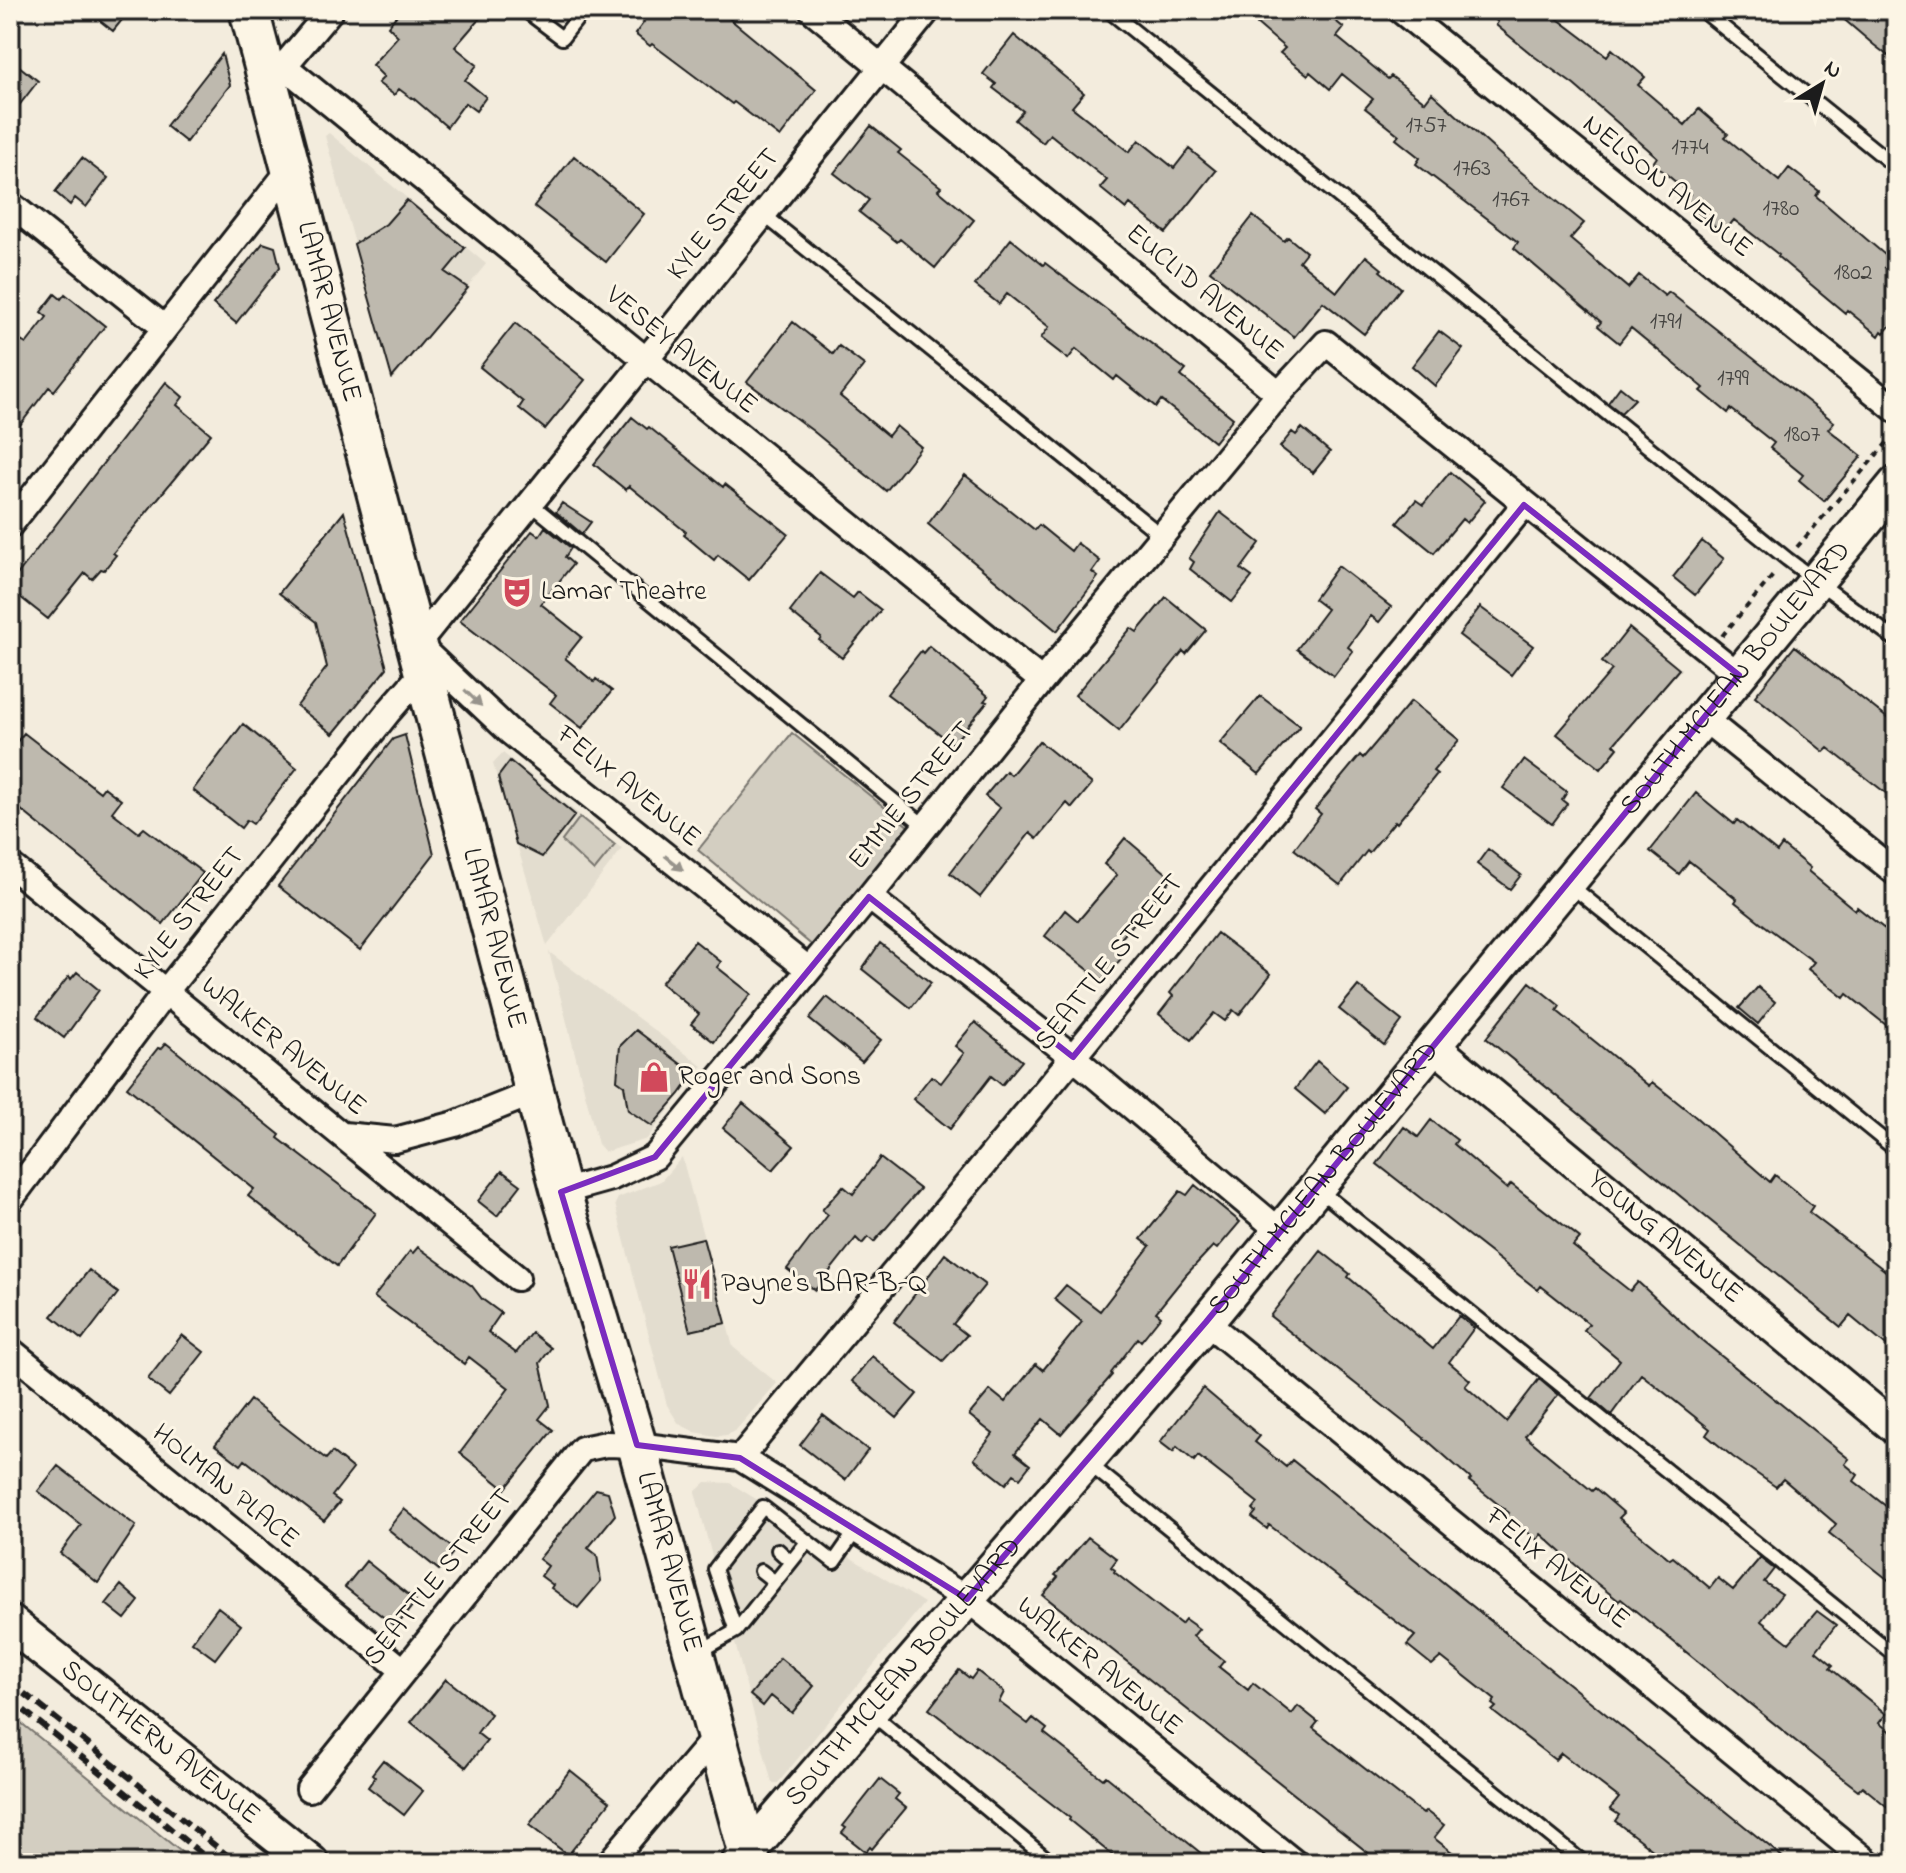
<svg xmlns="http://www.w3.org/2000/svg" width="1906" height="1873" viewBox="0 0 1906 1873" font-family="'Indie Flower',sans-serif">
  <rect width="100%" height="100%" fill="#f3ecdd"/>
  <filter id="ink" filterUnits="userSpaceOnUse"><feTurbulence type="fractalNoise" baseFrequency=".0125" numOctaves="2"/><feDisplacementMap in="SourceGraphic" scale="16" xChannelSelector="R" yChannelSelector="G"/><feConvolveMatrix kernelMatrix="1 2 1 2 8 2 1 2 1" color-interpolation-filters="sRGB"/></filter>
  <g filter="url(#ink)">
    <path fill="#e3ddcf" d="M329 133 486 264 393 380 325 136Z
      M503 753 622 849 547 946 493 764Z
      M549 952 702 1066 647 1139 605 1152 598 1144Z
      M682 1157 733 1347 777 1383 736 1430 727 1435 716 1436 695 1432 679 1424 667 1405 615 1204 618 1198 661 1181Z
      M706 1482 730 1483 924 1603 778 1783H772L695 1492Z"/>
    <path fill="#d3cec1" stroke="#78756e" stroke-width="2" d="M792 733 909 827 814 947 698 850Z
      M580 817 615 845 594 871 562 841Z
      M10 1714 195 1863H10Z"/>
    <path fill="#beb9ae" stroke="#1c1c1c" stroke-width="2" d="M107 10H130L113 31 99 20Z
      M401 10H487L455 47 477 65 465 80 486 97 476 111 465 103 447 127 412 97 411 98 399 89 394 95 378 83 384 77 372 65 398 36 388 26Z
      M628 10H719L816 90 780 137 734 102 732 104 652 44 650 46 635 34 644 22Z
      M1241 10H1340L1333 19 1344 28 1337 37 1388 79 1391 76 1425 102 1432 93 1504 158 1584 223 1570 239 1628 288 1639 275 1665 296 1669 292 1834 422 1828 429 1862 456 1824 501 1799 480 1803 475 1770 448 1774 443 1731 409 1728 413 1701 391 1704 388 1631 328 1619 343 1598 326 1601 322 1514 248 1518 242 1416 164 1420 158 1396 139 1399 135 1365 108 1373 99 1342 74 1330 89 1310 72 1308 75 1280 53 1285 48Z
      M1484 10H1546L1607 56 1612 49 1645 77 1638 85 1685 125 1699 109 1728 134 1725 137 1779 181 1789 168 1819 191 1816 196 1891 260 1885 267 1896 276V319L1884 333 1882 331 1879 336 1847 310 1845 313 1778 257 1779 255 1734 220 1723 233 1684 201 1690 194 1653 163 1657 157 1574 85 1535 57 1496 25 1498 22Z
      M1833 10H1896V62L1874 45Z
      M1014 35 1084 93 1072 107 1129 152 1139 140 1174 168 1189 149 1216 171 1166 233 1130 204 1126 209 1100 188 1107 180 1050 134 1043 143 1015 120 1023 111 993 88 996 84 983 74Z
      M222 54 230 85 186 142 166 126Z
      M10 59 38 81 10 117Z
      M871 126 901 150 898 153 941 187 938 190 974 220 935 268 900 239 897 242 859 212 869 200 834 173Z
      M574 156 644 214 606 262 534 206Z
      M82 158 108 178 86 207 75 198 70 205 55 192Z
      M407 200 465 248 445 272 468 288 392 378 354 244 386 224Z
      M1253 216 1284 241 1288 237 1306 252 1299 261 1337 292 1366 256 1382 269 1380 271 1401 288 1364 334 1323 302 1294 337 1210 271Z
      M1011 239 1043 265 1045 263 1186 370 1181 376 1233 418 1214 442 1161 400 1156 407 1117 376 1114 380 1076 349 1068 359 1041 338 1049 327 1007 294 999 304 975 285Z
      M263 243 275 247 280 267 236 323 213 304Z
      M55 294 61 299 65 294 105 326 54 391 49 387 10 438V364L15 357 11 354 21 341 26 344 47 317 41 312Z
      M793 322 833 354 839 346 864 365 840 396 888 436 896 426 921 447 886 491 813 431 747 382Z
      M515 323 585 380 545 429 519 408 523 402 480 367Z
      M1439 331 1463 349 1435 386 1412 366Z
      M166 382 183 397 177 405 211 434 113 553 116 555 104 570 101 569 92 579 85 573 48 619 10 589V584Z
      M1620 387 1635 399 1621 413 1608 403Z
      M632 417 647 429 649 427 723 487 725 484 788 534 749 580 718 555 714 560 684 535 686 532 629 486 626 490 594 464Z
      M1302 428 1330 452 1313 473 1280 447 1292 432 1296 435Z
      M1450 472 1485 501 1467 523 1462 519 1434 553 1397 523 1416 500 1423 505Z
      M965 475 1035 530 1039 525 1071 551 1077 543 1100 561 1092 572 1098 577 1057 631 928 524Z
      M562 503 591 522 582 534 556 512Z
      M344 512 387 668 333 734 297 706 327 667 316 622 279 593Z
      M1220 512 1260 543 1241 569 1252 577 1232 602 1190 569 1194 562 1189 558Z
      M545 527 571 548 565 557 573 564 541 604 582 637 565 658 594 682 596 679 612 691 582 728 550 703 556 695 460 621 532 531 539 536Z
      M1702 541 1724 559 1695 595 1673 577Z
      M1338 566 1391 607 1379 622 1371 616 1348 647 1353 651 1334 676 1297 649 1327 609 1314 599Z
      M820 573 853 598 858 592 881 610 842 658 819 640 821 637 790 612Z
      M1166 597 1206 630 1186 654 1183 651 1119 731 1075 695 1131 628 1137 632Z
      M1480 607 1533 646 1511 675 1459 635Z
      M1629 628 1679 669 1614 744 1618 748 1601 769 1557 734 1612 670 1602 662Z
      M929 646 988 696 984 701 987 702 953 744 887 694 921 651 923 653Z
      M1795 646 1896 725V801L1828 748 1824 752 1755 696Z
      M1260 696 1300 726 1259 774 1220 743Z
      M1411 701 1459 740 1433 771 1437 774 1415 801 1397 823 1395 821 1369 853 1367 851 1340 885 1294 849 1321 814 1315 809 1360 755 1363 758Z
      M243 724 297 768 253 824 247 820 241 828 193 790Z
      M24 733 100 792 104 787 121 800 112 812 139 833 144 828 203 873 163 924 10 801V750Z
      M405 735 434 854 360 950 278 886 393 739Z
      M1039 741 1092 784 1072 808 1067 803 1037 839 1030 833 980 897 950 873 1000 808 985 796 1006 771 1011 775Z
      M1524 760 1567 792 1562 800 1567 804 1552 824 1503 788Z
      M510 761 575 815 542 857 516 844 498 777Z
      M1696 793 1734 824 1737 820 1777 852 1782 845 1810 868 1808 871 1855 910 1857 907 1896 938V1033L1847 994 1844 998 1808 969 1814 962 1764 925 1735 902 1737 899 1689 861 1679 874 1650 851Z
      M1125 838 1172 878 1113 948 1123 956 1103 981 1045 936 1065 910 1078 921 1117 875 1104 864Z
      M1488 849 1521 875 1510 889 1477 864Z
      M1217 933 1271 974 1239 1015 1233 1010 1225 1021 1214 1013 1191 1040 1159 1014 1173 996 1170 993Z
      M695 941 721 962 717 967 751 994 714 1042 691 1024 699 1014 661 983Z
      M880 943 931 983 911 1008 862 969Z
      M77 972 99 990 64 1038 37 1017 69 976 71 979Z
      M1530 982 1560 1006 1557 1011 1598 1044 1649 1086 1652 1082 1691 1113 1770 1182 1775 1175 1813 1206 1809 1212 1896 1279V1354L1850 1316 1841 1327 1486 1038Z
      M1358 986 1402 1021 1384 1045 1339 1009Z
      M1758 987 1775 1002 1758 1024 1739 1008Z
      M827 997 881 1040 862 1062 809 1019Z
      M975 1022 1022 1061 1002 1085 991 1076 950 1129 913 1099 931 1076 941 1083 964 1053 955 1046Z
      M636 1030 694 1074 680 1094 652 1126 628 1110 624 1085 617 1080 620 1046Z
      M166 1043 280 1135 278 1138 376 1213 337 1266 248 1196 254 1189 127 1087 158 1048 161 1049Z
      M1317 1061 1347 1087 1325 1114 1295 1089Z
      M743 1103 794 1146 773 1170 723 1128Z
      M1431 1120 1457 1140 1454 1144 1507 1189 1511 1184 1580 1238 1573 1246 1630 1291 1638 1282 1699 1338 1849 1459 1845 1464 1858 1475 1854 1481 1896 1514V1586L1829 1533 1836 1524 1783 1479 1776 1487 1733 1457 1706 1435 1710 1429 1641 1374 1611 1415 1591 1398 1620 1360 1584 1330 1589 1324 1541 1286 1538 1290 1377 1164 1404 1127 1418 1137Z
      M880 1158 920 1189 874 1242 868 1237 862 1244 856 1238 815 1290 787 1269 828 1215 822 1210 843 1186 853 1194Z
      M502 1171 521 1185 497 1216 478 1201Z
      M1195 1185 1240 1222 1217 1249 1213 1246 1186 1275 1156 1312 1161 1316 1141 1341 1138 1338 1111 1373 1112 1375 1061 1434 1043 1419 1015 1453 1030 1465 1020 1478 1014 1474 1006 1484 974 1459 993 1434 969 1415 990 1390 1005 1402 1036 1364 1043 1370 1082 1322 1054 1299 1066 1285 1100 1311 1150 1246 1141 1239 1180 1191 1187 1195Z
      M703 1238 726 1323 690 1331 668 1246Z
      M418 1247 472 1286 482 1299 501 1313 488 1332 516 1353 532 1333 551 1348 540 1363 550 1405 539 1419 553 1430 505 1489 460 1453 509 1388 469 1357 464 1364 374 1297 410 1251 413 1253Z
      M1321 1251 1350 1274 1348 1277 1433 1349 1459 1316 1474 1328 1449 1362 1470 1380 1465 1386 1506 1422 1539 1379 1558 1395 1525 1436 1592 1491 1595 1488 1624 1513 1619 1518 1670 1559 1673 1557 1710 1588 1718 1578 1733 1590 1760 1558 1774 1569 1764 1582 1782 1594 1761 1621 1789 1643 1817 1611 1836 1625 1816 1651 1833 1665 1830 1668 1886 1714 1879 1723 1896 1736V1814L1862 1786 1858 1790 1819 1760 1621 1599 1619 1601 1590 1578 1541 1534 1537 1540 1507 1516 1509 1513 1469 1481 1471 1479 1429 1442 1270 1316Z
      M945 1254 985 1285 953 1324 967 1335 943 1361 894 1322Z
      M89 1270 118 1293 82 1340 52 1316Z
      M182 1335 204 1352 169 1396 148 1379Z
      M872 1356 917 1394 897 1418 852 1381Z
      M1203 1388 1260 1436 1255 1442 1286 1467 1292 1460 1790 1863H1665L1652 1853 1654 1851 1615 1821 1619 1815 1610 1809 1619 1798 1561 1753 1555 1760 1492 1711 1496 1707 1492 1704 1495 1700 1441 1657 1432 1665 1407 1645 1415 1636 1269 1525 1267 1529 1252 1517 1256 1512 1253 1509 1258 1503 1198 1456 1194 1461 1177 1447 1173 1452 1160 1442Z
      M250 1400 326 1459 332 1452 353 1469 332 1496 340 1502 324 1521 245 1460 241 1465 215 1445Z
      M823 1415 868 1450 845 1480 800 1445Z
      M58 1466 136 1526 98 1583 60 1553 81 1525 38 1491Z
      M596 1489 608 1492 615 1515 588 1548 597 1555 601 1581 578 1608 551 1588 553 1585 541 1576 548 1566 539 1559Z
      M404 1509 455 1550 439 1570 388 1529Z
      M1088 1537 1117 1559 1111 1567 1115 1570 1114 1572 1181 1624 1185 1619 1199 1629 1193 1636 1224 1661 1219 1667 1248 1690 1253 1683 1292 1714 1298 1706 1318 1722 1313 1728 1423 1814 1426 1811 1444 1825 1434 1838 1466 1863H1366L1372 1856 1043 1595 1058 1577 1055 1575Z
      M366 1561 416 1601 396 1627 345 1587Z
      M121 1585 139 1601 125 1619 106 1604Z
      M218 1607 241 1625 215 1659 192 1642Z
      M780 1658 814 1686 792 1713 771 1696 763 1706 750 1695Z
      M959 1670 971 1679 977 1671 1004 1692 999 1702 1028 1724 1033 1718 1047 1729 1044 1733 1103 1779 1106 1776 1213 1863H1122L1069 1820 1070 1818 929 1709Z
      M446 1679 491 1714 477 1733 487 1741 466 1767 411 1722Z
      M383 1760 423 1791 404 1815 368 1787 375 1777 372 1774Z
      M570 1770 610 1802 568 1855 529 1825Z
      M880 1779 899 1794 895 1799 906 1808 872 1849 870 1847 866 1852 842 1833 846 1828 843 1826Z"/>
    <g fill="none" stroke-linecap="round" stroke-linejoin="round">
      <defs>
        <path id="service" d="M525 10 562 38 584 10
          M1108 10 1787 559 1896 640
          M1702 10 1896 167
          M763 214 1162 536
          M530 503 926 827
          M1570 885 1896 1150
          M1319 1190 1896 1656
          M1088 1463 1584 1863
          M807 1542 736 1631 715 1569 763 1507 834 1562 857 1529
          M778 1550 791 1562
          M761 1571 775 1582
          M697 1653 736 1631
          M872 1714 1052 1863"/>
        <path id="minor" d="M812 10 1279 394
          M1400 10 1896 410
          M284 66 1042 681
          M273 79 331 10
          M10 204 165 328
          M10 525 292 167
          M1703 718 1896 873
          M10 865 517 1278
          M869 897 1073 1057 1281 1232
          M808 969 510 732 417 644 928 10
          M344 1135 395 1140 455 1124 535 1092
          M561 1192 611 1178 655 1157 869 897 1042 681 1279 394 1326 343 1739 675
          M10 1200 167 990 389 711 424 671
          M1206 1322 1869 1863
          M10 1350 403 1670
          M740 1458 1073 1057 1524 505
          M309 1789 582 1449 606 1444 637 1445 740 1458 967 1599 1295 1863
          M609 1863 718 1734"/>
        <g id="tertiary">
          <path id="s1" d="M1434 1046 1896 1429"/>
        </g>
        <g id="secondary">
          <path id="s2" d="M10 1623 311 1863"/>
          <path id="s3" d="M739 1863 1206 1322 1896 484"/>
        </g>
        <g id="primary">
          <path id="s4" d="M249 10 561 1192 637 1445 751 1863"/>
        </g>
      </defs>
      <use href="#service" stroke="#1c1c1c" stroke-width="18"/>
      <use href="#minor" stroke="#1c1c1c" stroke-width="30"/>
      <use href="#tertiary" stroke="#1c1c1c" stroke-width="36"/>
      <use href="#secondary" stroke="#1c1c1c" stroke-width="40"/>
      <use href="#primary" stroke="#1c1c1c" stroke-width="44"/>
      <path stroke="#1c1c1c" stroke-width="4" stroke-dasharray="6 6" stroke-linecap="butt" d="M1797 547 1892 437
        M1722 636 1776 572"/>
      <use href="#service" stroke="#fcf5e5" stroke-width="12"/>
      <use href="#minor" stroke="#fcf5e5" stroke-width="24"/>
      <use href="#tertiary" stroke="#fcf5e5" stroke-width="30"/>
      <use href="#secondary" stroke="#fcf5e5" stroke-width="34"/>
      <use href="#primary" stroke="#fcf5e5" stroke-width="38"/>
      <path stroke="#1c1c1c" stroke-width="6" stroke-dasharray="12 6" stroke-linecap="butt" d="M10 1682 237 1863
        M10 1699 213 1863"/>
    </g>
    <defs><path id="oneway-solid" d="M-6-.8H1V-3.2L6.5 0L1 3.2V.8H-6Z" transform="scale(2)"/></defs>
    <g fill="#97938b">
      <use href="#oneway-solid" transform="translate(473 698) rotate(44)"/>
      <use href="#oneway-solid" transform="translate(674 863) rotate(39)"/>
    </g>
  </g>
  <path fill="none" stroke="#7b2cbf" stroke-width="6" stroke-linejoin="round" d="M1524 505 1739 675 1206 1322 967 1599 740 1458 637 1445 561 1192 655 1157 869 897 1073 1057Z"/>
  <defs>
    <symbol id="theatre-bare" viewBox="-9 -9 18 18"><path d="M-5-5.5Q0-4 5-5.5V0Q5 5 0 6Q-5 5-5 0ZM-3.3-2.5H-1v1.5H-3.3ZM1-2.5H3.3v1.5H1ZM-2.8 1Q0 5.5 2.8 1Z" fill="#d1495b" stroke="#fcf5e5" stroke-width="2.5" paint-order="stroke"/></symbol>
    <symbol id="shop-bare" viewBox="-9 -9 18 18"><path d="M-5-2.5h2.3a2.7 3.5 0 0 1 5.4 0H5L5.5 6h-11ZM-1.5-2.5h3a1.5 2.3 0 0 0-3 0Z" fill="#d1495b" stroke="#fcf5e5" stroke-width="2.5" paint-order="stroke"/></symbol>
    <symbol id="restaurant-bare" viewBox="-9 -9 18 18"><path d="M-5-6h1v4h1v-4h1v4h1v-4h1v5L-1.5 .5V6h-2V.5L-5-1ZM5-6V6H3V1.5H1.5Q1.5-4 5-6Z" fill="#d1495b" stroke="#fcf5e5" stroke-width="2.5" paint-order="stroke"/></symbol>
  </defs>
  <g fill-rule="evenodd">
    <use href="#theatre-bare" x="495" y="570" width="44" height="44"/>
    <use href="#shop-bare" x="632" y="1055" width="44" height="44"/>
    <use href="#restaurant-bare" x="675" y="1262" width="44" height="44"/>
  </g>
  <g text-anchor="middle" dominant-baseline="central" stroke-width="6" stroke-linejoin="round" paint-order="stroke">
    <g font-size="24" fill="#444340">
      <text x="1426" y="126">1757</text>
      <text x="1690" y="148">1774</text>
      <text x="1472" y="169">1763</text>
      <text x="1511" y="200">1767</text>
      <text x="1781" y="209">1780</text>
      <text x="1853" y="273">1802</text>
      <text x="1666" y="322">1791</text>
      <text x="1733" y="379">1799</text>
      <text x="1802" y="435">1807</text>
    </g>
    <g font-size="28" fill="#1c1c1c" stroke="#fcf5e5">
      <text transform="translate(1667 187) rotate(39)">NELSON AVENUE</text>
      <text transform="translate(724 215) rotate(-51)">KYLE STREET</text>
      <text transform="translate(1204 293) rotate(40)">EUCLID AVENUE</text>
      <text stroke="none"><textPath href="#s4" startOffset="312">LAMAR AVENUE</textPath></text>
      <text transform="translate(681 351) rotate(39)">VESEY AVENUE</text>
      <text stroke="none"><textPath href="#s3" startOffset="1548">SOUTH MCLEAN BOULEVARD</textPath></text>
      <text transform="translate(628 787) rotate(39)">FELIX AVENUE</text>
      <text transform="translate(912 796) rotate(-51)">EMMIE STREET</text>
      <text transform="translate(190 914) rotate(-52)">KYLE STREET</text>
      <text stroke="none"><textPath href="#s4" startOffset="960">LAMAR AVENUE</textPath></text>
      <text transform="translate(1110 963) rotate(-51)">SEATTLE STREET</text>
      <text transform="translate(283 1047) rotate(39)">WALKER AVENUE</text>
      <text stroke="none"><textPath href="#s3" startOffset="900">SOUTH MCLEAN BOULEVARD</textPath></text>
      <text stroke="none"><textPath href="#s1" startOffset="300">YOUNG AVENUE</textPath></text>
      <text transform="translate(225 1487) rotate(39)">HOLMAN PLACE</text>
      <text stroke="none"><textPath href="#s4" startOffset="1608">LAMAR AVENUE</textPath></text>
      <text transform="translate(1557 1569) rotate(39)">FELIX AVENUE</text>
      <text transform="translate(439 1578) rotate(-51)">SEATTLE STREET</text>
      <text transform="translate(1099 1667) rotate(39)">WALKER AVENUE</text>
      <text stroke="none"><textPath href="#s3" startOffset="252">SOUTH MCLEAN BOULEVARD</textPath></text>
      <text stroke="none"><textPath href="#s2" startOffset="192">SOUTHERN AVENUE</textPath></text>
    </g>
    <g font-size="28" fill="#1c1c1c" stroke="#fcf5e5" text-anchor="start">
      <text x="541" y="592">Lamar Theatre</text>
      <text x="678" y="1077">Roger and Sons</text>
      <text x="721" y="1284">Payne's BAR-B-Q</text>
    </g>
  </g>
  <rect width="1906" height="1873" fill="none" stroke="#fcf5e5" stroke-width="40"/>
  <rect x="20" y="20" width="1866" height="1833" fill="none" stroke="#1c1c1c" stroke-width="3" filter="url(#ink)"/>
  <g transform="translate(1822 84) rotate(37)" stroke="#fcf5e5" stroke-width="6" paint-order="stroke">
  <path d="M0-6L14 30L0 20L-14 30Z" fill="#1c1c1c"/>
  <text y="-12" font-size="22" font-weight="bold" text-anchor="middle" fill="#1c1c1c">N</text>
  </g>
</svg>
